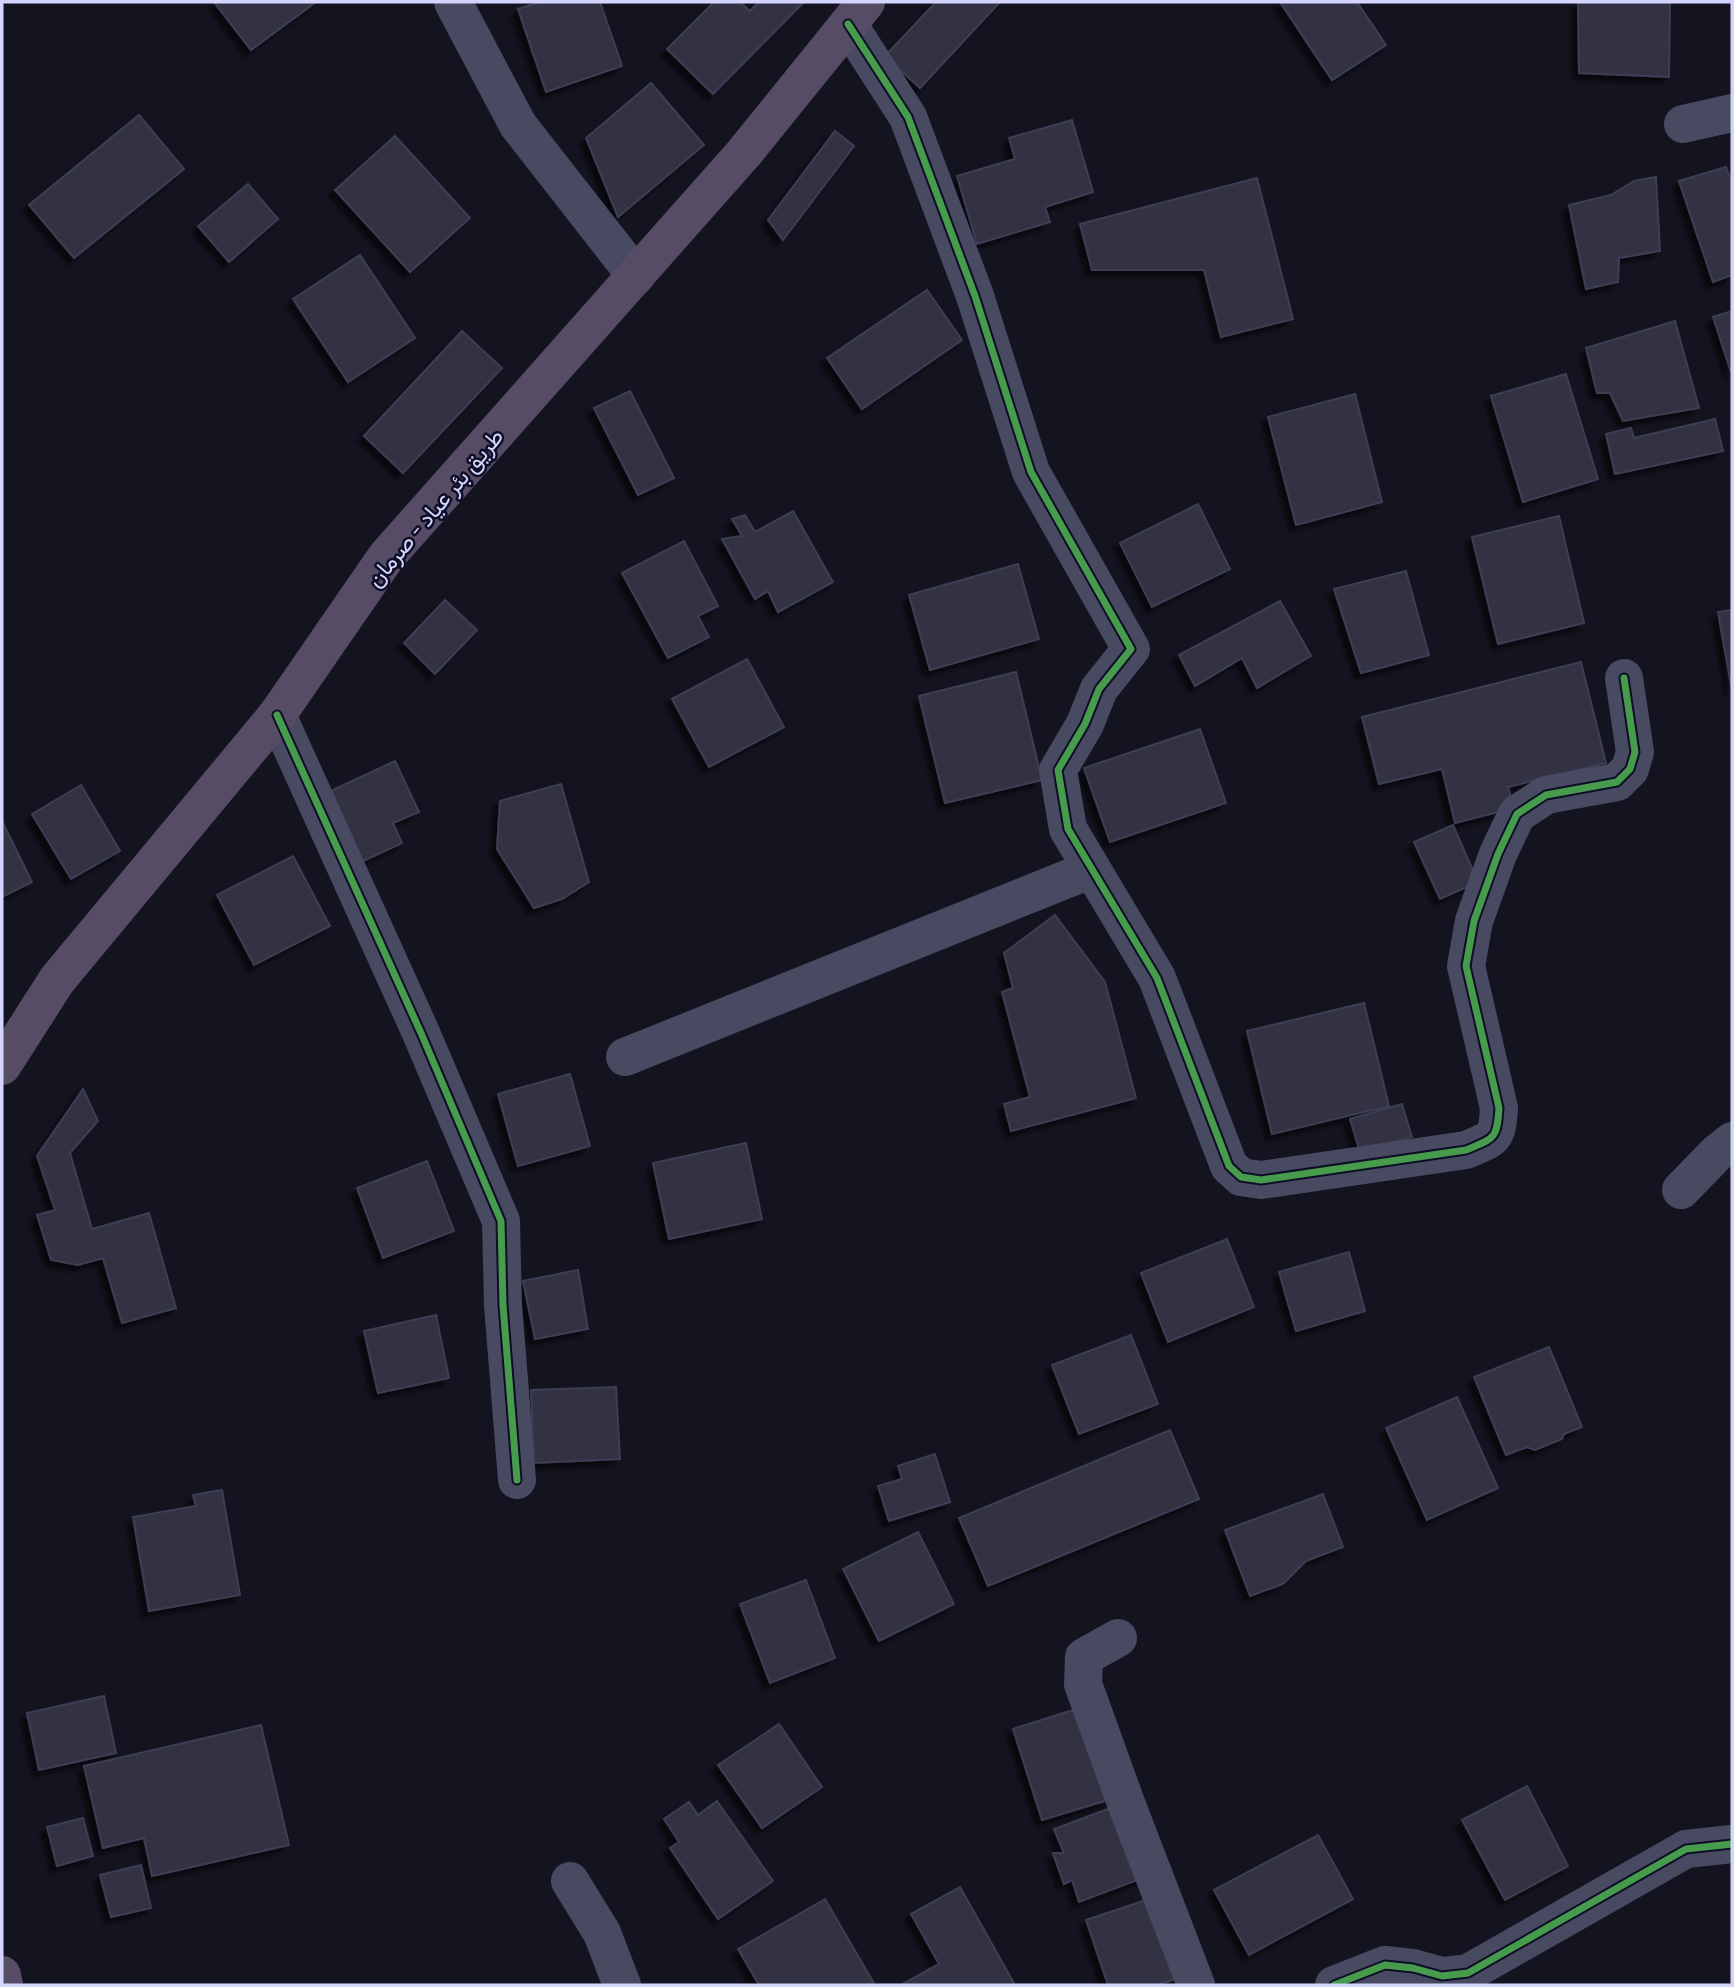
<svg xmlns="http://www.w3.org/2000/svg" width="1734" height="1987" viewBox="0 0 1734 1987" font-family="Manrope,Vazirmatn,sans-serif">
  <defs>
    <filter id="shadow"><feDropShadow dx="-6" dy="6" stdDeviation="2" flood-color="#0009"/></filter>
  </defs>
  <rect width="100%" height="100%" fill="#141420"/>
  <path fill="#323143" stroke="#3e3e55" stroke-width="2" filter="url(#shadow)" d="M214 2H316L251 50Z
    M540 2H600L622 66 546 92 518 9Z
    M714 2H740L750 11 759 2H804L713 94 667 49Z
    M936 2H1000L920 88 885 56Z
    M1280 2H1357L1386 45 1332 80Z
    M1578 2H1670L1669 77 1579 73Z
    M651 83 704 145 618 217 586 138Z
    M139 115 184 169 74 258 29 205Z
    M1072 120 1093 192 1045 207 1050 222 977 244 957 176 1015 159 1009 138Z
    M835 131 854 146 783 240 768 220Z
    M395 136 470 218 410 272 335 190Z
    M1726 167 1732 182V275L1713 282 1679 181Z
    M1656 177 1660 251 1619 258 1618 282 1586 289 1569 205 1611 195 1634 181Z
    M1257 178 1293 319 1221 337 1204 270H1092L1080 224Z
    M248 184 278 219 229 262 198 226Z
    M360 255 415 338 348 382 293 299Z
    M927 290 962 340 862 409 827 358Z
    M1732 311V375L1713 317Z
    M1675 321 1699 408 1623 421 1610 393H1597L1586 348Z
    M462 331 502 368 403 473 364 436Z
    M1566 374 1598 479 1523 502 1491 396Z
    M630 391 674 478 638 495 594 408Z
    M1355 394 1382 502 1296 525 1268 417Z
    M1715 419 1723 451 1615 474 1606 434 1631 428 1634 438Z
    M1198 504 1230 569 1152 607 1120 543Z
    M793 511 833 582 778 612 768 591 755 599 722 539 742 536 732 519 745 515 755 532Z
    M1559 516 1584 623 1498 644 1472 537Z
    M684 541 718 606 698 616 709 637 668 658 622 573Z
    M1018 564 1039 639 930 670 909 595Z
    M1406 571 1429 655 1361 673 1334 589Z
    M445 600 477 630 435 674 404 643Z
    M1280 601 1311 656 1257 688 1242 658 1195 686 1179 655Z
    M1732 610V691L1718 612Z
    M747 659 784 727 709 767 672 699Z
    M1581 662 1606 763 1508 787 1514 808 1455 823 1442 769 1379 784 1362 717Z
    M1016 672 1042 780 945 803 919 696Z
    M1200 729 1226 803 1110 842 1084 768Z
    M395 761 419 812 393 823 402 843 357 864 324 794Z
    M561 784 589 882 562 899 534 908 497 849 500 801Z
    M81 785 120 851 71 879 32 814Z
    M2 821 32 882 2 897Z
    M1453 825 1478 882 1440 899 1414 842Z
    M293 856 330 926 254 965 217 895Z
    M1055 915 1105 982 1136 1098 1011 1131 1004 1104 1030 1097 1002 992 1013 988 1004 953Z
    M1364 1003 1389 1106 1272 1134 1247 1031Z
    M570 1074 590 1146 518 1166 498 1094Z
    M83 1089 98 1121 70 1153 92 1229 149 1213 176 1308 122 1323 103 1258 78 1265 51 1260 37 1215 55 1210 37 1156Z
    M1402 1104 1412 1137 1360 1152 1350 1119Z
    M746 1143 762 1219 669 1239 653 1163Z
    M427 1161 454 1231 383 1258 357 1188Z
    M1227 1239 1254 1307 1168 1342 1141 1273Z
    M1349 1252 1365 1311 1296 1331 1279 1272Z
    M578 1270 588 1329 535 1339 523 1281Z
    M436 1315 449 1378 378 1393 364 1331Z
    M1131 1335 1158 1404 1079 1434 1052 1365Z
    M1549 1347 1582 1427 1564 1434 1562 1439 1535 1450 1527 1447 1506 1455 1474 1377Z
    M616 1387 620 1459 534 1463 531 1390Z
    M1457 1397 1498 1488 1427 1520 1386 1428Z
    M1170 1430 1199 1499 988 1586 959 1518Z
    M935 1454 950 1502 889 1521 878 1486 902 1479 898 1466Z
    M222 1490 240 1595 149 1611 133 1517 196 1506 193 1495Z
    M1323 1494 1343 1547 1306 1561 1283 1584 1250 1596 1225 1530Z
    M918 1532 954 1604 879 1641 843 1569Z
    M806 1580 835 1658 770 1683 740 1604Z
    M104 1696 116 1753 39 1770 27 1713Z
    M1079 1708 1108 1800 1042 1820 1013 1729Z
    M779 1724 822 1787 762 1828 718 1765Z
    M261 1725 289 1845 152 1876 144 1838 103 1848 84 1766Z
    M1527 1786 1568 1866 1505 1900 1462 1820Z
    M717 1801 773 1881 718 1919 670 1848 679 1842 664 1819 689 1802 698 1815Z
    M1121 1804 1148 1876 1079 1902 1072 1880 1064 1884 1053 1853H1064L1054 1829Z
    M83 1818 93 1856 57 1866 47 1827Z
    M1318 1835 1353 1899 1249 1955 1214 1890Z
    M141 1865 151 1908 111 1917 100 1875Z
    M960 1887 1015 1985H901L939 1964 911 1914Z
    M1158 1896 1185 1976 1157 1985H1108L1086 1920Z
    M825 1899 875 1985H759L738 1949Z"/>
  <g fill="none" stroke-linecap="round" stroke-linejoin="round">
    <path stroke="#484a61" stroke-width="38" d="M453 2 518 125 636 276
      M848 24 908 117 975 296 1031 472 1131 649 1099 689 1085 724 1058 770 1068 829 1157 978 1229 1166 1241 1177 1261 1180 1466 1150C1494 1138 1497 1140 1499 1108L1466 966 1474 921 1498 854 1517 814 1546 795 1617 782 1630 769 1635 752 1624 678
      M1683 124 1732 113
      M277 715 421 1033 501 1221 503 1305 517 1480
      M625 1057 1092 869
      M1681 1190 1717 1153 1732 1141
      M1118 1638 1084 1657 1083 1684 1126 1803 1196 1985
      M570 1881 602 1933 622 1985
      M1334 1985 1385 1965 1413 1968 1442 1976 1468 1973 1686 1849 1732 1844"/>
    <path stroke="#564c66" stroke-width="38" d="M2 1066 57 980 277 715 386 557 744 153 866 2
      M2 1975 4 1985"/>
    <defs>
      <path id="cycleway" d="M848 24 908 117 975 296 1031 472 1131 649 1099 689 1085 724 1058 770 1068 829 1157 978 1229 1166 1241 1177 1261 1180 1466 1150C1494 1138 1497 1140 1499 1108L1466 966 1474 921 1498 854 1517 814 1546 795 1617 782 1630 769 1635 752 1624 678
        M277 715 421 1033 501 1221 503 1305 517 1480
        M1334 1985 1385 1965 1413 1968 1442 1976 1468 1973 1686 1849 1732 1844"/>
    </defs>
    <use href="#cycleway" stroke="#0e0e26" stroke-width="11"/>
    <use href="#cycleway" stroke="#469c4c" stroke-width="7"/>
  </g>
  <g text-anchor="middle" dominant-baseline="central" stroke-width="5" stroke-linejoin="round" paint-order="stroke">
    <g font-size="23" fill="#d3d5ff" stroke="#0e0e26">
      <text transform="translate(434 507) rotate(-50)">طريق بئر عياد - صرمان</text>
    </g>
  </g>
  <rect width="1734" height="1987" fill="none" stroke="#d3d5ff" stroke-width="7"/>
</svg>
